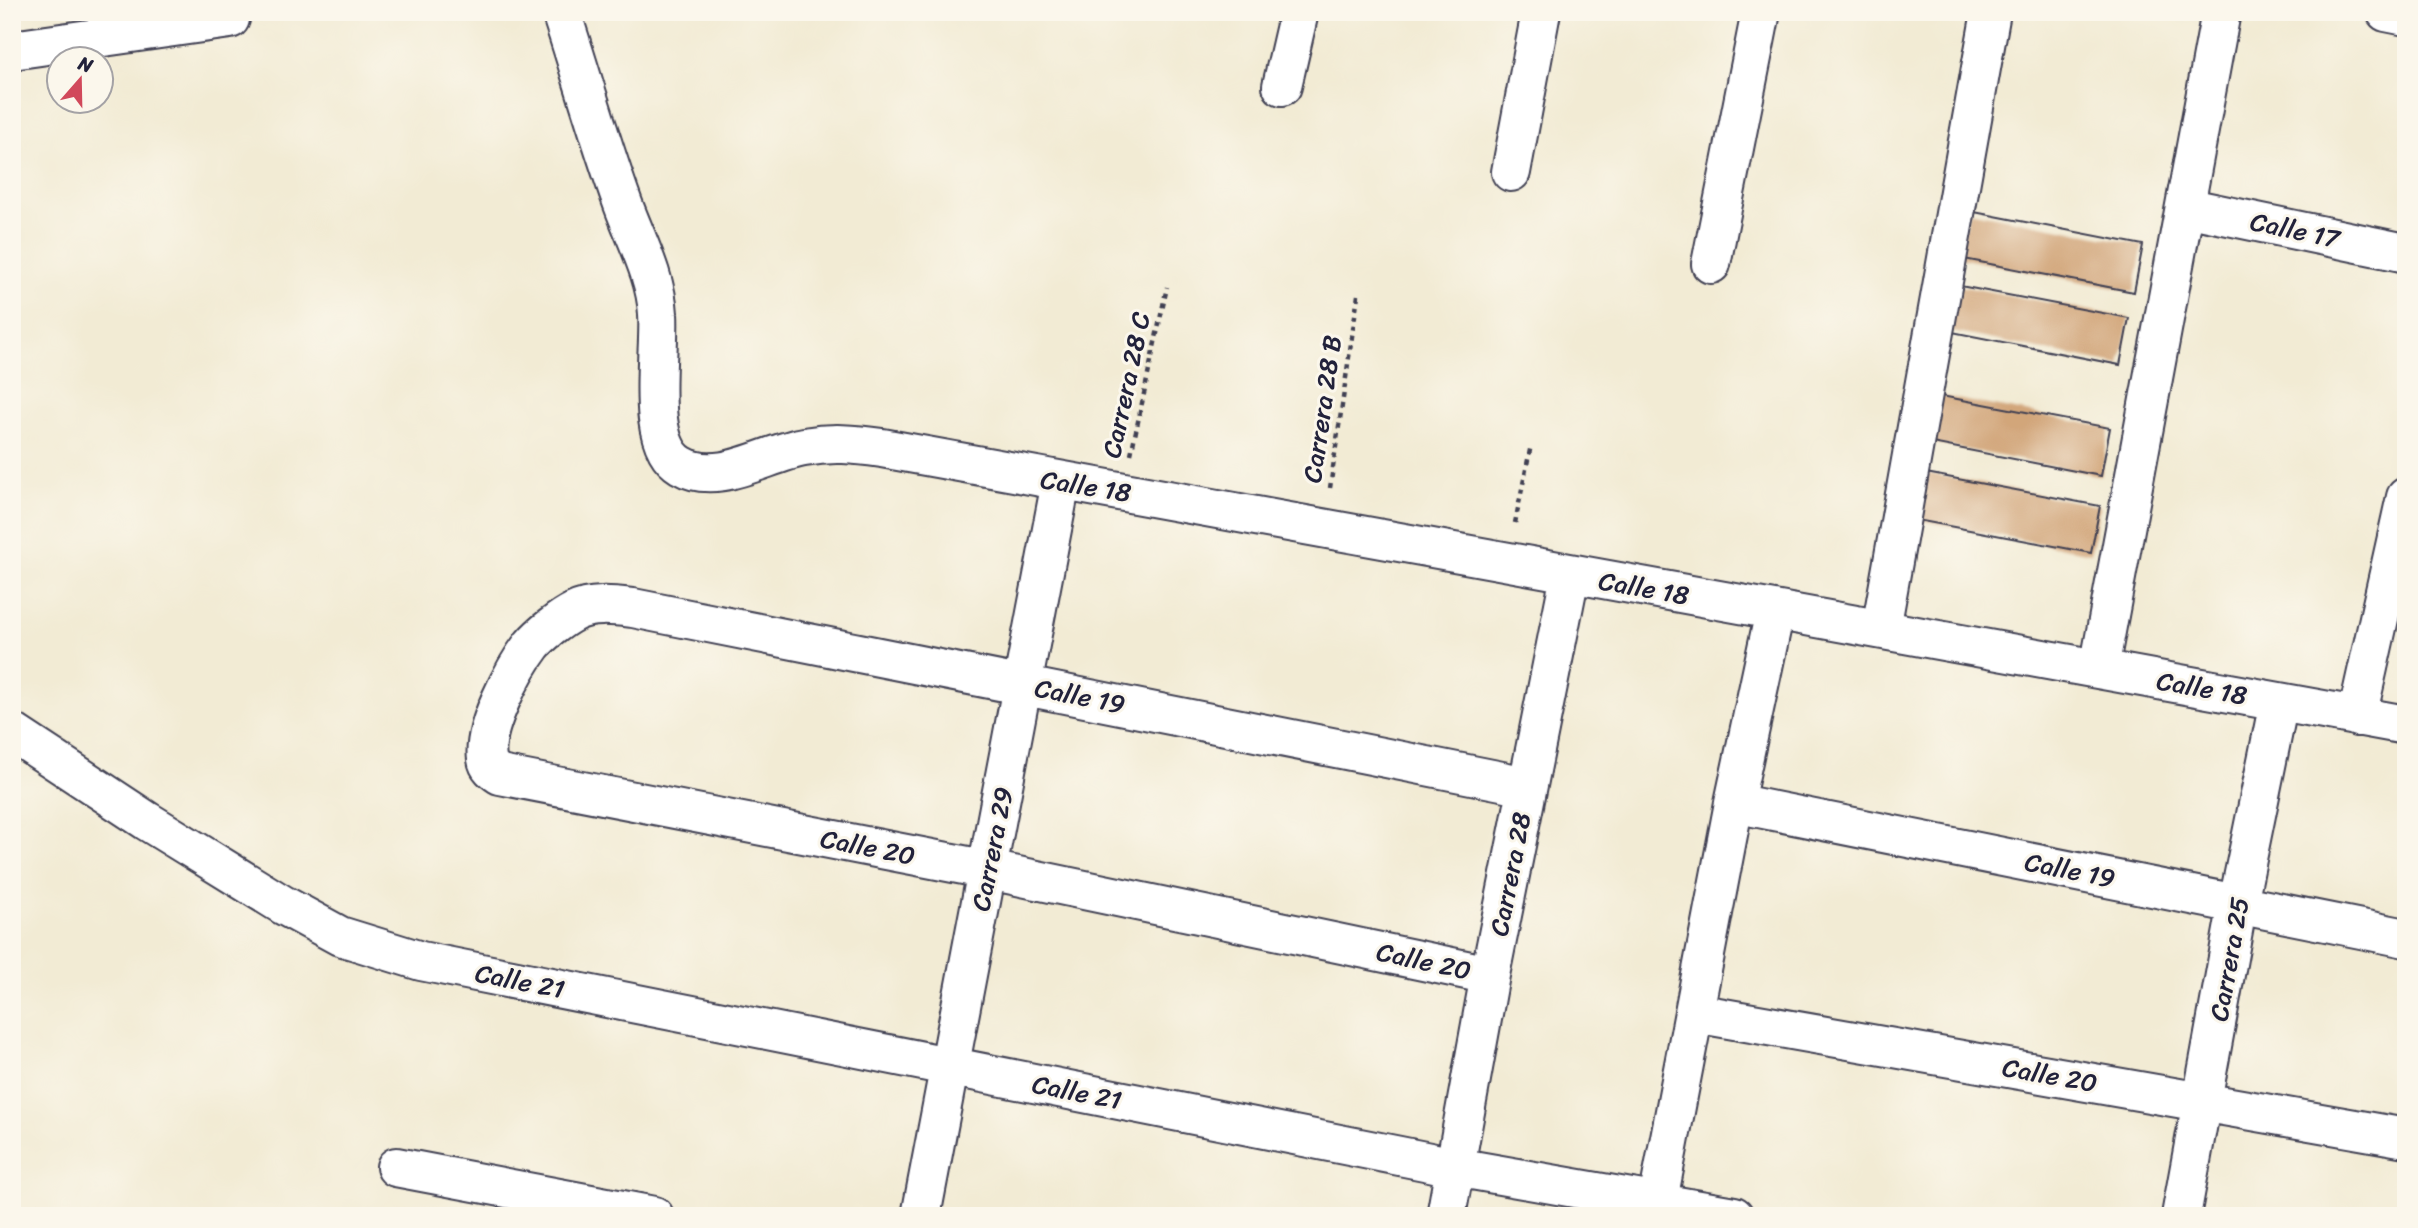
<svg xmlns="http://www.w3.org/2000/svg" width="2418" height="1228" viewBox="0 0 2418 1228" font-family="Sriracha,sans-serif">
  <rect width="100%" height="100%" fill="#fbf7ec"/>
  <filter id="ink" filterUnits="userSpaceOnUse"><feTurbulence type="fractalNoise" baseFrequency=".0143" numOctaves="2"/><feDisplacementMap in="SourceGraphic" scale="14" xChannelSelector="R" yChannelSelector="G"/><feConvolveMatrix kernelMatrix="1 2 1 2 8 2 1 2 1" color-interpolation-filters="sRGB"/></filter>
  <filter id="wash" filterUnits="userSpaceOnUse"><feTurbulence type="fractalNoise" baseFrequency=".00686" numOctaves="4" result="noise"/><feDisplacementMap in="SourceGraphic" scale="28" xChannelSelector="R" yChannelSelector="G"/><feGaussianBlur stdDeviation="1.57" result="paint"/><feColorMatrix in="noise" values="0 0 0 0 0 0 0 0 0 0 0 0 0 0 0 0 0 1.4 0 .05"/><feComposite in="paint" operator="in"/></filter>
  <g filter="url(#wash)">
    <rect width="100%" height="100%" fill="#f2ebd4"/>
    <g id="blocks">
      <path fill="#d2a67a" d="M1969 211 2143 245 2134 292 1959 258Z
        M1955 285 2129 318 2120 365 1947 331Z
        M1936 395 2110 428 2101 476 1927 442Z
        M1926 473 2100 506 2091 553 1917 520Z"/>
    </g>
  </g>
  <g filter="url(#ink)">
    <use href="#blocks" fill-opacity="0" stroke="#414052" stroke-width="2"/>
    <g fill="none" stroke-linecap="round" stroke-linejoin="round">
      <defs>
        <path id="street" d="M561 12C582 76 600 141 623 204 636 240 656 276 658 314 661 353 643 443 681 465 718 487 767 453 804 447 832 442 854 444 882 448L2406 725
          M2386 12 2406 16
          M12 50 230 19
          M1282 86 1299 12
          M1511 172 1541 12
          M2185 207 2406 253
          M1711 264 1761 12
          M1881 629 1991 12
          M2099 669 2221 12
          M2357 717 2406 497
          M12 732 147 821 283 905 340 936 421 961 1455 1167 1734 1216
          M1734 803 2406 938
          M1490 975 989 870 500 775C494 771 488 767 487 759 482 728 514 669 532 645 541 634 562 618 574 612 591 603 615 606 633 608L1527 786
          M1695 1013 2406 1138
          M396 1167 654 1216
          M921 1216 1061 482
          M1446 1216 1490 975 1570 575
          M1655 1216 1734 803 1775 611
          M2181 1216 2238 903 2279 702"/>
      </defs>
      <use href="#street" stroke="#414052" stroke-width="42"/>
      <path stroke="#414052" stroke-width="4.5" stroke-dasharray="5 5" stroke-linecap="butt" d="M1131 454 1167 287
        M1330 488 1358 295
        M1515 523 1531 445"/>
      <use href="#street" stroke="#fff" stroke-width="38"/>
    </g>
  </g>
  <g text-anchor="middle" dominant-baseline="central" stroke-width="6" stroke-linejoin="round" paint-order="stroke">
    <g font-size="26" fill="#22223b" stroke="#fbf7ec">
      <text transform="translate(2295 230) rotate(12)">Calle 17</text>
      <text transform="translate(1126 385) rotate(-78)">Carrera 28 C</text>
      <text transform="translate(1322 409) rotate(-82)">Carrera 28 B</text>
      <text transform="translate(1086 486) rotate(9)">Calle 18</text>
      <text transform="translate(1644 588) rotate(10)">Calle 18</text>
      <text transform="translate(2202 688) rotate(10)">Calle 18</text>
      <text transform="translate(1080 696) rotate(11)">Calle 19</text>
      <text transform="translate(868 847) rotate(11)">Calle 20</text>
      <text transform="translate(992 849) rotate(-79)">Carrera 29</text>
      <text transform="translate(2070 870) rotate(11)">Calle 19</text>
      <text transform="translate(1510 874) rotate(-79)">Carrera 28</text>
      <text transform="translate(2229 959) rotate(-80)">Carrera 25</text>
      <text transform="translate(1424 961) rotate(12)">Calle 20</text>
      <text transform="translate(520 981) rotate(11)">Calle 21</text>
      <text transform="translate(2050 1075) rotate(10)">Calle 20</text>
      <text transform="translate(1077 1092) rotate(11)">Calle 21</text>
    </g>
  </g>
  <rect width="2418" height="1228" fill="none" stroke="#fbf7ec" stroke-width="42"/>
  <g transform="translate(80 80) rotate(20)"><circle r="33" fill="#fbf7ec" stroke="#a4a2a5" stroke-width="2"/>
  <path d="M0-5L12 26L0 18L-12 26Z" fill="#d1495b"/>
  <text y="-10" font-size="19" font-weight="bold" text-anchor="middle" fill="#22223b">N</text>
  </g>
</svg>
